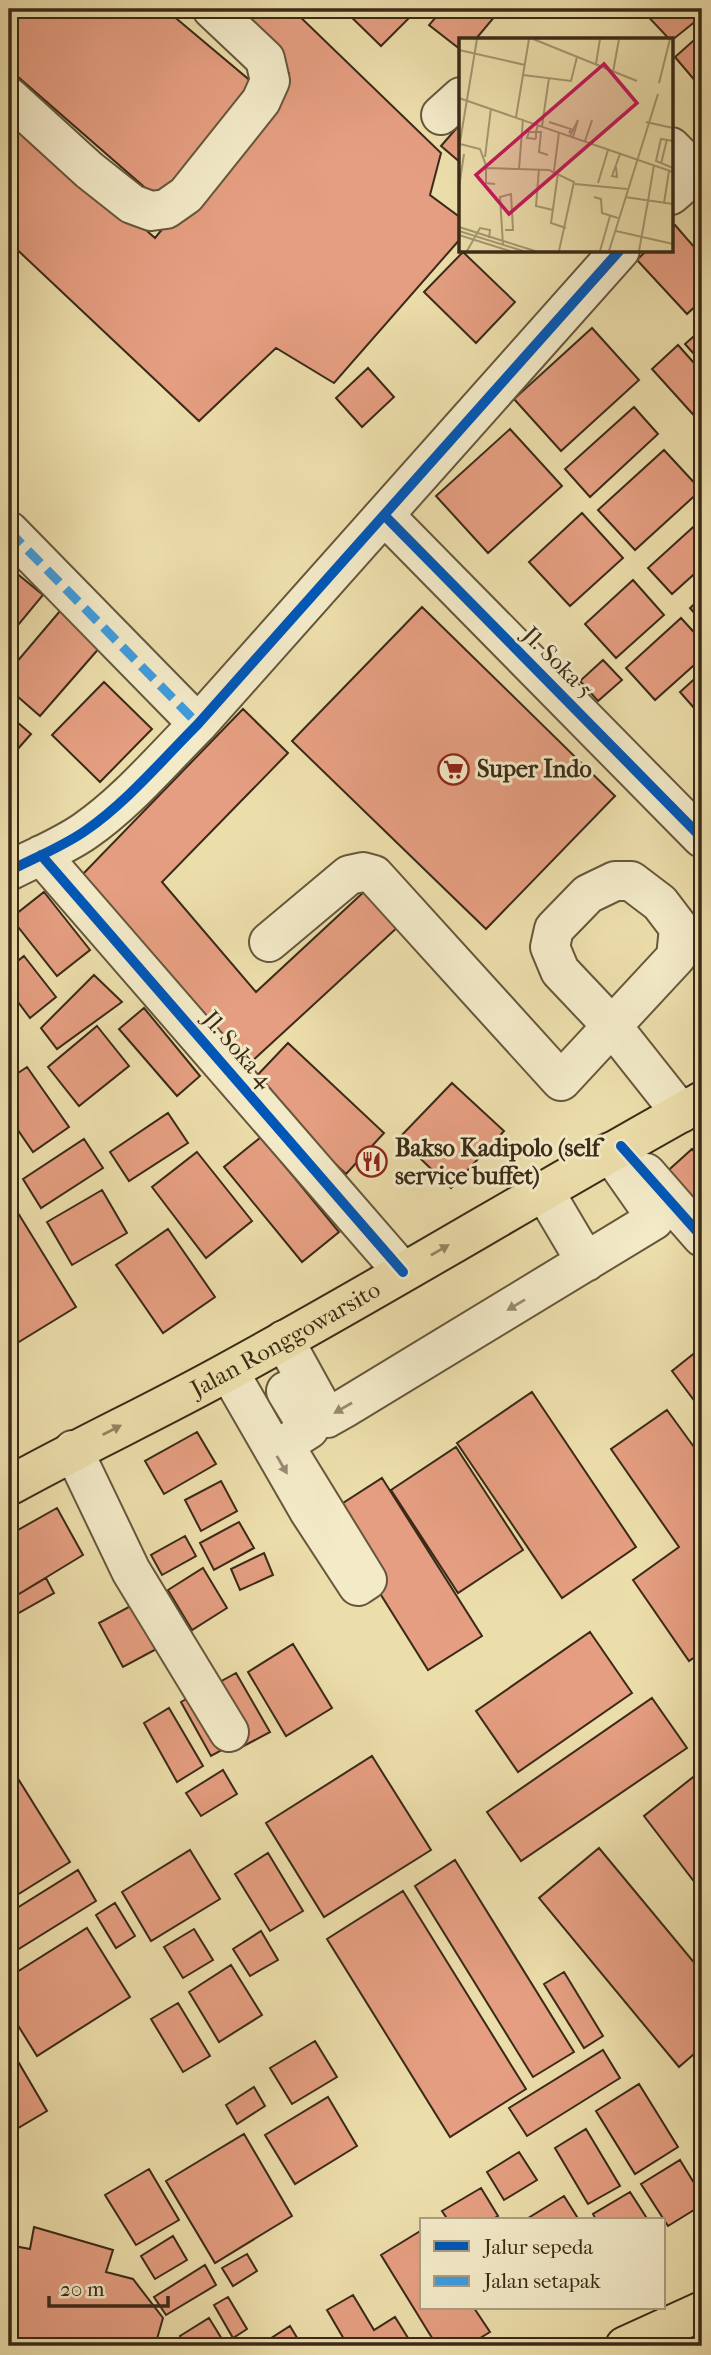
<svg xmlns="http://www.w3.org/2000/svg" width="711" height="2355" viewBox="0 0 711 2355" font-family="'IM FELL French Canon',serif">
  <rect width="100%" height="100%" fill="#ecdeab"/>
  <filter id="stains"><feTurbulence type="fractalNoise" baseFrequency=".00286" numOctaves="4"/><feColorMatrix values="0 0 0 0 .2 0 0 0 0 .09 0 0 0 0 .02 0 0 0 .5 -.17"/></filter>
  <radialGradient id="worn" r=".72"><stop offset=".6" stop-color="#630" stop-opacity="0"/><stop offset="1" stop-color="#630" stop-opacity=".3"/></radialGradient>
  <path fill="#e59e81" stroke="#3a2a17" stroke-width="2" d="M9 9H165L253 83 158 199 9 69Z
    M218 9H292L441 153 430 195 461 218V238L334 383 276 348 199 421 9 242V108L155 238 289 73Z
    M343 9H418L381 46Z
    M443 9H501L475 40H461V50L429 25Z
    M641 9H702V16L671 41Z
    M702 33V89L675 57Z
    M461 123V163L441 146Z
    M675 225 702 256V300L687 314 637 260 647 250H671V229Z
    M463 252 515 302 476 343 424 292Z
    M592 328 639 380 561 451 514 399Z
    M702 329V363L685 344Z
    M678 345 702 372V418L699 421 652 369Z
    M368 368 394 397 362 427 336 398Z
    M634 407 658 434 590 497 565 469Z
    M510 429 562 486 488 553 436 496Z
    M664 450 701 490 635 550 598 510Z
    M582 513 623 558 570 606 529 562Z
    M702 519V567L672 594 648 568Z
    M9 567 43 595 9 636Z
    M633 580 664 615 616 658 585 624Z
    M702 597V622L690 608Z
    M422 607 615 796 486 929 292 741Z
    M60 611 101 646 40 716 9 689V671Z
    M681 618 702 641V658L655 700 626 668Z
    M603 660 622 680 598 701 580 681Z
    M702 672V717L680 692Z
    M104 682 152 729 100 782 52 735Z
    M243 709 288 753 162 882 256 992 367 889 400 925 248 1065 80 877Z
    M9 715 31 734 9 759Z
    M44 892 90 950 57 976 11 918Z
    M24 956 56 997 30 1018 9 990V968Z
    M94 975 122 1002 57 1049 41 1028Z
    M144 1008 200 1076 177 1096 119 1029Z
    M97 1026 129 1066 79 1106 48 1067Z
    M288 1043 384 1133 346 1174 250 1083Z
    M27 1067 69 1127 33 1152 9 1117V1079Z
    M452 1083 504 1131 451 1188 399 1138Z
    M168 1113 188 1143 129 1181 110 1152Z
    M261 1137 339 1232 302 1262 224 1167Z
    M84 1139 103 1168 41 1208 23 1179Z
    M692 1149 702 1160V1221L662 1176Z
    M197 1152 252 1221 206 1258 152 1187Z
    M102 1190 127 1233 72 1265 47 1222Z
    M18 1213 76 1307 9 1348V1219Z
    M168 1229 215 1297 163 1333 116 1265Z
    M702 1347V1411L672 1371Z
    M532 1392 636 1547 562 1598 457 1443Z
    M667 1410 702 1458V1652L689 1661 633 1580 679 1547 611 1449Z
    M197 1432 216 1464 164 1494 145 1461Z
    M456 1447 523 1550 458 1593 391 1490Z
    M382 1478 482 1636 428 1670 329 1512Z
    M221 1481 237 1511 201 1531 185 1500Z
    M57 1508 83 1555 9 1600V1535Z
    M239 1522 254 1548 214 1570 200 1543Z
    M185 1536 196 1556 162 1575 151 1555Z
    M264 1553 273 1575 240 1590 231 1569Z
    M203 1568 227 1608 192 1630 168 1590Z
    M46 1578 54 1593 15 1615 9 1612V1600Z
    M138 1602 162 1646 123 1667 99 1623Z
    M590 1632 632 1693 518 1772 476 1711Z
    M293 1644 332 1708 286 1736 248 1672Z
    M236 1673 270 1732 242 1747 209 1688Z
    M200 1691 231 1745 211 1756 181 1702Z
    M652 1698 687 1748 521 1861 487 1812Z
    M169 1708 203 1766 177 1782 144 1723Z
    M372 1756 431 1850 324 1917 266 1823Z
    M12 1769 70 1862 9 1900V1771Z
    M223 1770 237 1794 201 1816 186 1793Z
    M702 1770V1885L699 1888 644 1816Z
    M599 1848 702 1972V2047L679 2067 539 1898Z
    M190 1850 220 1899 151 1941 122 1892Z
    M268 1853 303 1911 270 1931 235 1874Z
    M455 1860 574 2052 533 2077 415 1886Z
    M78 1870 96 1901 9 1955V1913Z
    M403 1891 526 2089 450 2137 327 1939Z
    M115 1903 135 1936 116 1948 96 1915Z
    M87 1928 130 1997 37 2056 9 2011V1977Z
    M194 1929 213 1960 183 1978 164 1947Z
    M261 1931 278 1960 250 1976 233 1949Z
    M231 1965 262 2015 219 2042 189 1992Z
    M564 1972 603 2036 584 2048 544 1984Z
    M178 2003 210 2056 183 2072 151 2019Z
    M315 2041 337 2077 292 2104 270 2068Z
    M603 2050 620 2078 527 2136 509 2108Z
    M16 2058 47 2111 13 2131 9 2123V2063Z
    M639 2084 678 2147 635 2174 596 2111Z
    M254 2087 265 2106 237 2124 226 2105Z
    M328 2097 357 2146 295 2184 265 2135Z
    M586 2129 620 2186 588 2204 555 2148Z
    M244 2134 292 2216 215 2263 166 2181Z
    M519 2152 537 2180 504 2200 487 2172Z
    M680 2160 702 2196V2205L668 2226 641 2184Z
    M149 2169 179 2220 136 2245 105 2195Z
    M481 2188 498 2216 491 2220H448L442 2211Z
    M630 2192 648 2220H596L593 2214Z
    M564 2196 579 2220H525Z
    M34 2227 113 2250 106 2272 133 2279 163 2318 155 2346H9V2245L30 2249Z
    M422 2230V2308H474L490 2332 467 2346H437L381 2255Z
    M173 2236 187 2260 155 2279 141 2256Z
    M247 2254 257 2271 233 2286 222 2268Z
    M205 2265 216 2285 166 2315 154 2297Z
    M353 2295 374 2330 395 2317 413 2346H348L327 2310Z
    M228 2297 247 2329 233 2338 214 2305Z
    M209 2318 225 2344 222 2346H186L180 2336Z
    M290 2326 302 2346H264L262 2344Z"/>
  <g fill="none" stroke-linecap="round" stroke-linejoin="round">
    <defs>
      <path id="minor" d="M9 97 89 170 132 204 151 211 166 209 186 195 261 101 270 81 265 59 212 9
        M441 115 461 97
        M671 147 702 178
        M671 195 686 182 702 179
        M384 515 702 838
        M9 531 198 724
        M41 855 403 1272
        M9 871C34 858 62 847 85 831 127 802 162 760 198 724L620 250
        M269 942 349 875 363 872 374 875 561 1081 676 957 679 928 660 903 631 881H615L588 894 554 929 550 947 560 971 612 1026 681 1113
        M646 1173 702 1237
        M544 1191 586 1262
        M284 1340 327 1418 343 1409 654 1220 652 1212 610 1152
        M229 1372 309 1511 358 1586 367 1580 284 1445 309 1429 286 1391
        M73 1450 131 1571 229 1732"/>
      <g id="major">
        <path id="s1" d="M9 1486C81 1446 157 1411 229 1371 389 1284 543 1189 702 1101"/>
        <path d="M625 2346 702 2311"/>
      </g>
    </defs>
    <use href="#minor" stroke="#66573c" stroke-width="42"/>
    <use href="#major" stroke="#3a2a17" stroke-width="42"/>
    <use href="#minor" stroke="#f3eac8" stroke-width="38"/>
    <use href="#major" stroke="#ecdeab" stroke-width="38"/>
    <path stroke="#3e9cdf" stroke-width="9" stroke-dasharray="18 9" stroke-linecap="butt" d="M9 531 198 724"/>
    <defs>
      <path id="cycleway" d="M384 515 702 838
        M41 855 403 1272
        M9 871C34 858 62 847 85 831 127 802 162 760 198 724L620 250
        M621 1146 702 1237"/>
    </defs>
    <use href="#cycleway" stroke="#f3eac8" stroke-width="15"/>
    <use href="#cycleway" stroke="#0057b8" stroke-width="10"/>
  </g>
  <defs><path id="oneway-solid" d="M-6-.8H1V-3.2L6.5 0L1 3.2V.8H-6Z" transform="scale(1.75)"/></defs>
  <g fill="#938461">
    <use href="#oneway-solid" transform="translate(440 1250) rotate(-30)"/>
    <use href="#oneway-solid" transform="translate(112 1430) rotate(-27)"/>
  </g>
  <g fill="#968a70">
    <use href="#oneway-solid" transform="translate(516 1305) rotate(149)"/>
    <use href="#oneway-solid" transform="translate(343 1408) rotate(150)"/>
    <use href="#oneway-solid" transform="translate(282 1465) rotate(60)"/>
  </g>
  <defs>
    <symbol id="supermarket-ring" viewBox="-11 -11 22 22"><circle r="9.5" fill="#f3eac8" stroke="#8f2418" stroke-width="1.5"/><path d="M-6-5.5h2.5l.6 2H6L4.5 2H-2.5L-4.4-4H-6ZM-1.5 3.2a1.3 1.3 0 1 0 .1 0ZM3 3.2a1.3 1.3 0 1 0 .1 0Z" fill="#8f2418"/></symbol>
    <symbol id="restaurant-ring" viewBox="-11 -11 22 22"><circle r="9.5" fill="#f3eac8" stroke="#8f2418" stroke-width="1.5"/><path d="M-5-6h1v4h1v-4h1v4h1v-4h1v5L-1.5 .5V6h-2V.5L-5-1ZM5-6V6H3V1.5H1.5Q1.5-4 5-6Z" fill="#8f2418"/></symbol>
  </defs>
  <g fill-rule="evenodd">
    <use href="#supermarket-ring" x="436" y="752" width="35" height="35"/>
    <use href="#restaurant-ring" x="354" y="1144" width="35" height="35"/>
  </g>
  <g text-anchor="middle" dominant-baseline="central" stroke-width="6" stroke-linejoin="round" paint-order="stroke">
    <g font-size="24" fill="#3a2a17" stroke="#f3eac8">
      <text transform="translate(558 662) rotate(45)">Jl. Soka 5</text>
      <text transform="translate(238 1049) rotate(49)">Jl. Soka 4</text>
      <text stroke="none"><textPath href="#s1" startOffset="313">Jalan Ronggowarsito</textPath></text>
    </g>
    <g font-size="24" font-weight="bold" fill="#3a2a17" stroke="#f3eac8" text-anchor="start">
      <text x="477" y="769">Super Indo</text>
      <text x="395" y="1148">Bakso Kadipolo (self<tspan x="395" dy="28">service buffet)</tspan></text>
    </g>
  </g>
  <g transform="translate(459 38)">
    <rect width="214" height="214" fill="#ecdeab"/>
    <path fill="none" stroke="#a59670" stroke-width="2" d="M74 1 178 43M0 12 66 27M137 26 141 1M154 34 160 1M64 37 112 43 118 19M200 45 211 1M0 60 214 134M57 79 70 1M90 84 112 91 110 95M187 84 214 90M79 86 77 94V100L76 101 68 100 70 94H82L80 114 89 117M83 88 90 40M111 98 119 82 114 99M126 103 133 82M214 103 202 101 197 123 214 130M1 106 21 111 28 130 90 132 115 144 100 213M0 110 18 1M26 119 32 70M202 126 208 101M157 129 158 139 153 138 161 116M27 130V145L36 146M60 131 64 81M80 131 77 168 94 172M95 133 100 94M99 135 92 185 107 190M139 145 149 112M116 146 168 151M0 149 5 116M135 159 142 161 143 175 159 180M166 159 214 166M189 163 195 127M205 165 210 133M0 189 76 213M0 193 64 213M157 193 214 206M0 197 51 213M44 207 41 159 52 156 54 192H46M8 213 21 190 31 192 30 200M141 213 151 178M150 213 199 56M180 213 189 163"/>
    <path fill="#c2185b" fill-opacity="0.15" stroke="#c2185b" stroke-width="3.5" d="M145 26 178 65 50 176 17 137Z"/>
    <rect width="214" height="214" fill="none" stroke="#3a2a17" stroke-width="3.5"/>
  </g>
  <rect width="711" height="2355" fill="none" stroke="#ecdeab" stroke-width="35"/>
  <rect x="10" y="10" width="690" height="2334" fill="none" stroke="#3a2a17" stroke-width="3.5"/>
  <rect x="18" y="18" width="676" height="2320" fill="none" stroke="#3a2a17" stroke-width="2"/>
  <rect x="420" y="2218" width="245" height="91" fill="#f3eac8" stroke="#a99d81" stroke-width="2"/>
  <rect x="434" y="2241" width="35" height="10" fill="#0057b8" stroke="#a99d81" stroke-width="2"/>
  <text x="484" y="2254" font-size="21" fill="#3a2a17">Jalur sepeda</text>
  <rect x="434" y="2276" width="35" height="10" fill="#3e9cdf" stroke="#a99d81" stroke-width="2"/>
  <text x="484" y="2288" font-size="21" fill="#3a2a17">Jalan setapak</text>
  <path d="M49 2296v10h119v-10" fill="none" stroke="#3a2a17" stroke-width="3.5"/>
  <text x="60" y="2296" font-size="21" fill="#3a2a17" stroke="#f3eac8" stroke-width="5" paint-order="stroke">20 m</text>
  <rect width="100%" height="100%" filter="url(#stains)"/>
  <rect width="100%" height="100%" fill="url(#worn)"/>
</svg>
